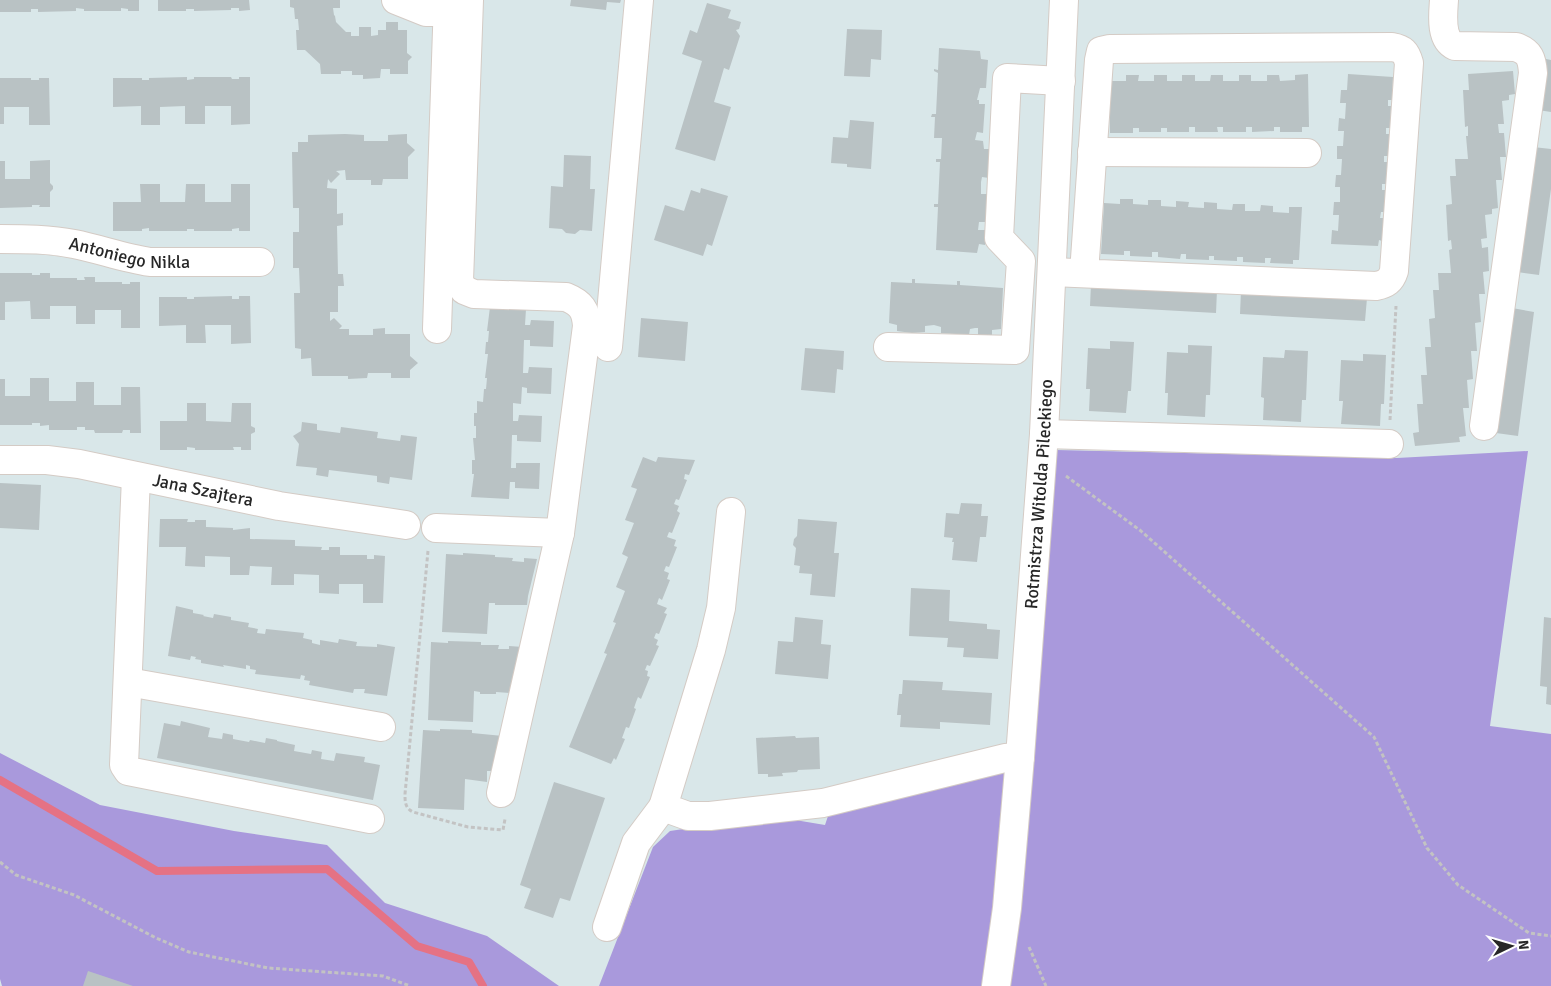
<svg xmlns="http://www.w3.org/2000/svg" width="1551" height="986" viewBox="0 0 1551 986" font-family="Signika,sans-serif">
  <rect width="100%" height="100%" fill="#d9e7e9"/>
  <path fill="#a999dc" d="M1056 450 1397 458 1528 451 1490 726 1551 734V986H1006Z
    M0 753 100 805 234 831 327 845 385 903 487 936 559 986H2L0 979Z
    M1002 771 1011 774 988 986H599L653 847 670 831 771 816 825 825 828 816Z"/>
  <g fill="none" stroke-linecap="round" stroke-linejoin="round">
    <path stroke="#e57284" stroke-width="8" d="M0 780 157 871 327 869 417 946 469 962 483 986"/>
  </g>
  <path fill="#b9c2c4" d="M0 0H139V11H128V9L121 8V11H84V9L76 8V11L38 12V9H31V12H0Z
    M158 0H249L250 10 239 11V8H231V10L194 11V9H186V11H158Z
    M290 0H340V8H333L334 15 335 16 336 22 346 32H351V36H359V27H371V36L378 35V30H386V22H398V30H407V53L412 57 408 61V74H390V69H381L380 78 363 79V75H352V71H341V74H321L320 64 305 50H297L296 30H299L298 19H295L294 8 290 7Z
    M571 0H621L620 3 607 2 606 10 570 6Z
    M707 3 731 10 728 18 741 22 739 29 736 30 740 36 729 70 724 68 714 102 731 107 715 161 675 149 702 61 682 54 690 30 697 33Z
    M847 29 882 30 881 60 871 59 870 77 844 76Z
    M939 48 980 51 981 59 988 60 986 88H980L977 100H979V104H985L983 133 977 132 975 140 983 141 984 149H990L989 178 982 177 981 182V194H988V210H986V222H979L978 230H985V245L979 244 977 253 936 250 938 207H934V204H938L940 162H936V159H941L942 138H934L935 117H931L932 114H936L938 73 934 71V69L938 70Z
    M1546 59 1551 60V112L1538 110Z
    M1513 71 1515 94 1509 95V100L1502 101 1504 124H1498L1499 133H1504L1506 157H1500L1502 180H1496L1498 208 1492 209V214L1485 215 1487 238 1481 239 1482 248 1488 247 1489 271 1483 272 1485 294H1479L1481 322 1475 323 1477 351H1471L1473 379 1467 380 1469 408H1463L1466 436 1459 437 1460 442 1415 446 1413 433 1419 432 1417 404H1423L1421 375H1427L1425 347H1431L1429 319 1435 318 1433 290H1439L1438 273H1451L1449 250 1452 249 1451 240 1448 241 1446 205 1452 204 1450 176H1456L1455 159H1468L1466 136H1468V126L1465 127 1463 90H1469L1468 74Z
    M1308 74 1309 127H1302V132H1280V127H1274V131L1252 132V127H1246V132H1223V127H1217L1218 132H1195V127H1189V132H1167V128H1161V132H1139V128H1133V133H1110V81H1126V75H1139L1138 81H1154V75H1167V81H1182V75H1195V81H1210L1211 75H1223V81H1239V75H1251V81H1267V75H1279L1280 81 1295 80V75Z
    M1348 74 1393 77 1392 100H1388V106H1391L1390 128H1386V134H1390L1388 156H1384V162H1388L1386 184H1382V190H1386L1384 212H1381L1380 218H1384L1382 241 1379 240 1378 246 1331 244 1332 230 1338 231 1339 215H1333L1334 202H1340V187H1335L1336 175H1341L1342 159H1337V146H1343L1344 131H1338L1339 118 1345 119 1346 103H1340L1341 90H1347Z
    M187 77V80L194 79V77H231L232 79H239V77H250V124L231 125V106H205V124H185V106L160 107V125H141V106L113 107V78H142V80H149V78Z
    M0 78H31V80H39V78H49L50 125H29V107H4V124H0Z
    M850 120 874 122 871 169 847 167V164L831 163 833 137 848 138Z
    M345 134 364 135V141H388V135L407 134V143L415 150 408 157V179H383L382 185H371V180H346L345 170 336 171 340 174 331 183 328 179 327 188 337 189V214L343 213V225L337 226 338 274H343L344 286H338V312H330V321L334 318 342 326 339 329H349V335H373V329L385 328V334H410V356L418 363 410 370V378H391V373H368L367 378 348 379V376H312L311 358 301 359V349L295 348 294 293H300L299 268H293V232H299V208H293L292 152H298V142H308V135Z
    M1533 147 1551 149V189L1539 275 1517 272Z
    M564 155 591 156 590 189H595L592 231 580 230 575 234 566 233 562 229 549 228 551 186 563 187Z
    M50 160V183L53 186V189L50 192V207H39L40 205H32V207L0 208V161H5V179H30V161Z
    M140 184H160V202H185L186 184H205V202H231V184H250V231H239V228L232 229V231H194V229H187V231H149V228L142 229V231H113V202H141Z
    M701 188 728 196 712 246 707 244 703 256 654 240 665 205 684 211 691 190 700 193Z
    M1120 199H1133V204L1148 205V200H1161V206L1176 207V201L1189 202 1188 207 1204 208V202L1217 203V209L1232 210 1233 204H1245V211H1260L1261 205 1273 206V212L1289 213V207H1302L1299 260H1293V264L1270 263 1271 258H1265V263L1243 262V257H1237V261L1214 260V256H1209V260L1186 259V254H1181L1180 259 1158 257V252H1152V257L1130 256V251H1124V255L1101 254 1104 203 1120 204Z
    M0 273H32V275H40V273H50V278H77V280H85L84 277H95V282H122V284H130V282H140V328H121V310H95V324H76V306H50V319H31L30 301 5 302V320H0Z
    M912 279H915V283L957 285V281H960V285L1003 288 1001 329 992 330V336L978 335V328H975L970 329 969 335 941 333V327L934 325 925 326V332L912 333 897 331V325L889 323 891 282 912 283Z
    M1091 284 1217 290 1216 313 1090 306Z
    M1241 291 1367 298 1365 321 1240 314Z
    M232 296V299H239V296H250L251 343 231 344V325H205L206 343H186V325L159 326V297H187V299H194V297Z
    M490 307 526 309 525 325H530L531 320 554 321 553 347 530 346V340H524L523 373H528L529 367 552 368 551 394 527 393V388L522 387 521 404 513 403V421H518L519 415 542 416 541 442 517 441V435H512L511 468H516V463H540L539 489 515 488V482H510L509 499 471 497 474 474H472V460H475L473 438H476V426H474V413H477V401L483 402 484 389H486L487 378H485L488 354H485L486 342H488L489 331H487Z
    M1512 308 1534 312 1518 436 1496 433Z
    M641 318 688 322 685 361 638 357Z
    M1110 341 1134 342 1131 391H1128L1126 413 1089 411 1090 389H1086L1088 348 1110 349Z
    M1188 345 1212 346 1210 395H1206L1205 417 1167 415 1168 393H1165L1167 352 1188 353Z
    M805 348 844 351 843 370 837 369 835 393 801 390Z
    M1285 350 1308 351 1306 400H1302L1301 422 1263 420 1264 398 1261 397 1263 357 1284 358Z
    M1363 354 1386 355 1384 404H1381L1380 426 1341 424 1343 401H1339L1341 360 1363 361Z
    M30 378H49V401H76V382H94V405H121V387H140L141 433H130V430H123L122 433H95L94 430H85V427H77V430H49V425L40 426V423H32V425H0V379H5V396H30Z
    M187 403H206V421L231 422 232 403H251V426L255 428V432L251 434V450H241V447H233L234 450H195V448L187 447V450H160V421H187Z
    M302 422 317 424V430L340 433 341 427 378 432 377 438 400 441 401 435 417 437 412 480 390 477 389 484 377 482V476L329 470 328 477 316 475 317 468 296 466 299 444 293 436 301 431Z
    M643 457 656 462 658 457 695 460 689 475 685 474 684 479 687 480 679 500 676 499 674 504 679 506 677 511 680 513 672 533 669 532 667 537 676 540 674 546 677 547 669 567 666 566 664 571 669 573 667 579 670 580 662 600 659 598 657 604 667 608 664 613 667 614 659 634 656 633 654 638 658 640 656 645 659 646 650 666 647 665 645 670 648 671 647 676 650 677 641 699 638 697 636 702 634 708 636 709 629 728 626 727 622 738 625 739 616 760 614 758 611 764 569 747 607 654 604 653 616 623 613 622 625 591 616 587 628 557 622 554 634 523 625 520 637 489 631 487Z
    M0 483 41 485 39 530 0 528Z
    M961 503 982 504 981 516H988L986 537H980L977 562 952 560 954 542H952L953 538 944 537 946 513 959 514Z
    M160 519H188L187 522H195V520H206V527L233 528V530L250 528V539L295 540V546L322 547 321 550H329V547H340V555H367V559H374V555L385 556 383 603H363V584H339V594L319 593V575L294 574V585H271L272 567 250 566 249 575H230V557L205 556V567L185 566 186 547H159Z
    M798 519 837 522 834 553H839L835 597 810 595 812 574 799 573 800 566 794 565 796 548 793 545 794 539 797 536Z
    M463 553 495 555V557L513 558 512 561 524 562V558L537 559 528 596 527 605H495V603H489L487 634 442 632 446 554 463 555Z
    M911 588 950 590 949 621 987 624V629L1000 630 998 659 963 657 964 648 947 647 948 638 909 636Z
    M176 606 193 610V613L204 615 203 616 213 618 214 614 231 617V620L249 623 248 627 258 629 257 633 265 634 266 629 304 633 303 638 312 640V643L320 645V640L338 643 339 639 357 642 356 646 377 647V644L395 647 387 696 364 693 365 689H354L353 693 309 685 310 681 304 680 305 676 301 675 300 679 255 674 256 670 250 669V666L246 665V669L223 665 224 667 201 663V660L195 659 196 657 191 656 190 660 168 656Z
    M795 617 823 620 821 644 831 645 828 679 775 674 778 641 793 642Z
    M1544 617 1551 618V705L1546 704 1547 687 1540 686Z
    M448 641 481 642V645H499L498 649H509V646L523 647 512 693 496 692V694H480V692L474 691 473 722 428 720 431 642 448 643Z
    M903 680 943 682 942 690 992 693 990 725 940 722V729L900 727 901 715H897L899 694H902Z
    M181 721 210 728 208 737 222 739 223 733 233 735V739L249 742 250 740 265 743 266 738 277 740V741L295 745 294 751 311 754 312 750 322 752 321 759 334 761 336 753 365 757 364 762 380 765 373 800 157 758 164 723 180 726Z
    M440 729 472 730V733L503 736 494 771H487V782L465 779 464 810 418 808 423 730 440 731Z
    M795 736 796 738 819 737 820 769 798 770 797 772 782 773 783 776 768 777V774H758L756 738Z
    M554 782 605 798 570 901 560 898 553 918 524 908 531 889 520 885Z
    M88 971 133 986H83Z"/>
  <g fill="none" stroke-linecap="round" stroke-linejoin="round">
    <defs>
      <g id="minor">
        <path d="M396 0 426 12H448"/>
        <path d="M469 0 459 281 464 290 474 294 566 297C581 303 586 310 587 326L560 533 501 793"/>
        <path d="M1444 0C1443 15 1440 39 1455 46L1516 47C1530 52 1532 59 1533 73L1484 426"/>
        <path d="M1092 152 1307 153"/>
        <path id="s1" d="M0 239C25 239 49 239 74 244 99 249 124 258 150 262H260"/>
        <path d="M1052 272 1376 286C1386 284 1391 281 1394 271L1409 63C1406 52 1403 49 1392 47L1110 49 1101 51 1099 60 1084 273"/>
        <path d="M437 329 448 0"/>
        <path d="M608 347 639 0"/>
        <path d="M888 347 1015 350 1021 261 999 238 1007 78 1061 81"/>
        <path d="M1044 434 1389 444"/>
        <path id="s2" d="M0 460H47L79 464 279 506 406 525"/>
        <path d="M136 477 124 765 128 771 370 819"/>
        <path d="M731 512 721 608 711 650 663 807 688 816H710L823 803 1005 758 1020 757"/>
        <path d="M436 528 560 533"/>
        <path d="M128 682 381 727"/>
        <path d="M607 927 636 843 663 807"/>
        <path id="s3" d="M996 986 1007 908 1020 757 1044 434 1064 0"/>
      </g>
    </defs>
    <use href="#minor" stroke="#d4cbc5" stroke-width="30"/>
    <path stroke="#c3c3c3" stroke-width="3" stroke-dasharray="4 2.5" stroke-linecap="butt" d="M1390 420 1396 306
      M1066 476 1141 531 1374 737 1427 848 1458 885 1529 933 1551 936
      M428 551 405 794C405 802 405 808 413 812L468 827 503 830 505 819
      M0 862 16 875 74 895 156 938 189 952 268 968 383 976 410 986
      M1029 947 1046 986"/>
    <use href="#minor" stroke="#fff" stroke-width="28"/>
  </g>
  <g text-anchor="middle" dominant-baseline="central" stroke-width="5" stroke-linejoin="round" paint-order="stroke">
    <g font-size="18" fill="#272727" stroke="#fff">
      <text stroke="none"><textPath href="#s1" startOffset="131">Antoniego Nikla</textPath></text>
      <text stroke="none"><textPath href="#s2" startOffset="206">Jana Szajtera</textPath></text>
      <text stroke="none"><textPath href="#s3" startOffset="494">Rotmistrza Witolda Pileckiego</textPath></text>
    </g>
  </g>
  <g transform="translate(1511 946) rotate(85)" stroke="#ffffff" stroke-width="4" paint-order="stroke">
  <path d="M0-4L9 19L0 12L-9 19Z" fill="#272727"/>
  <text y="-8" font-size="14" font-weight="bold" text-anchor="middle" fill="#272727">N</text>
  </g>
</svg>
